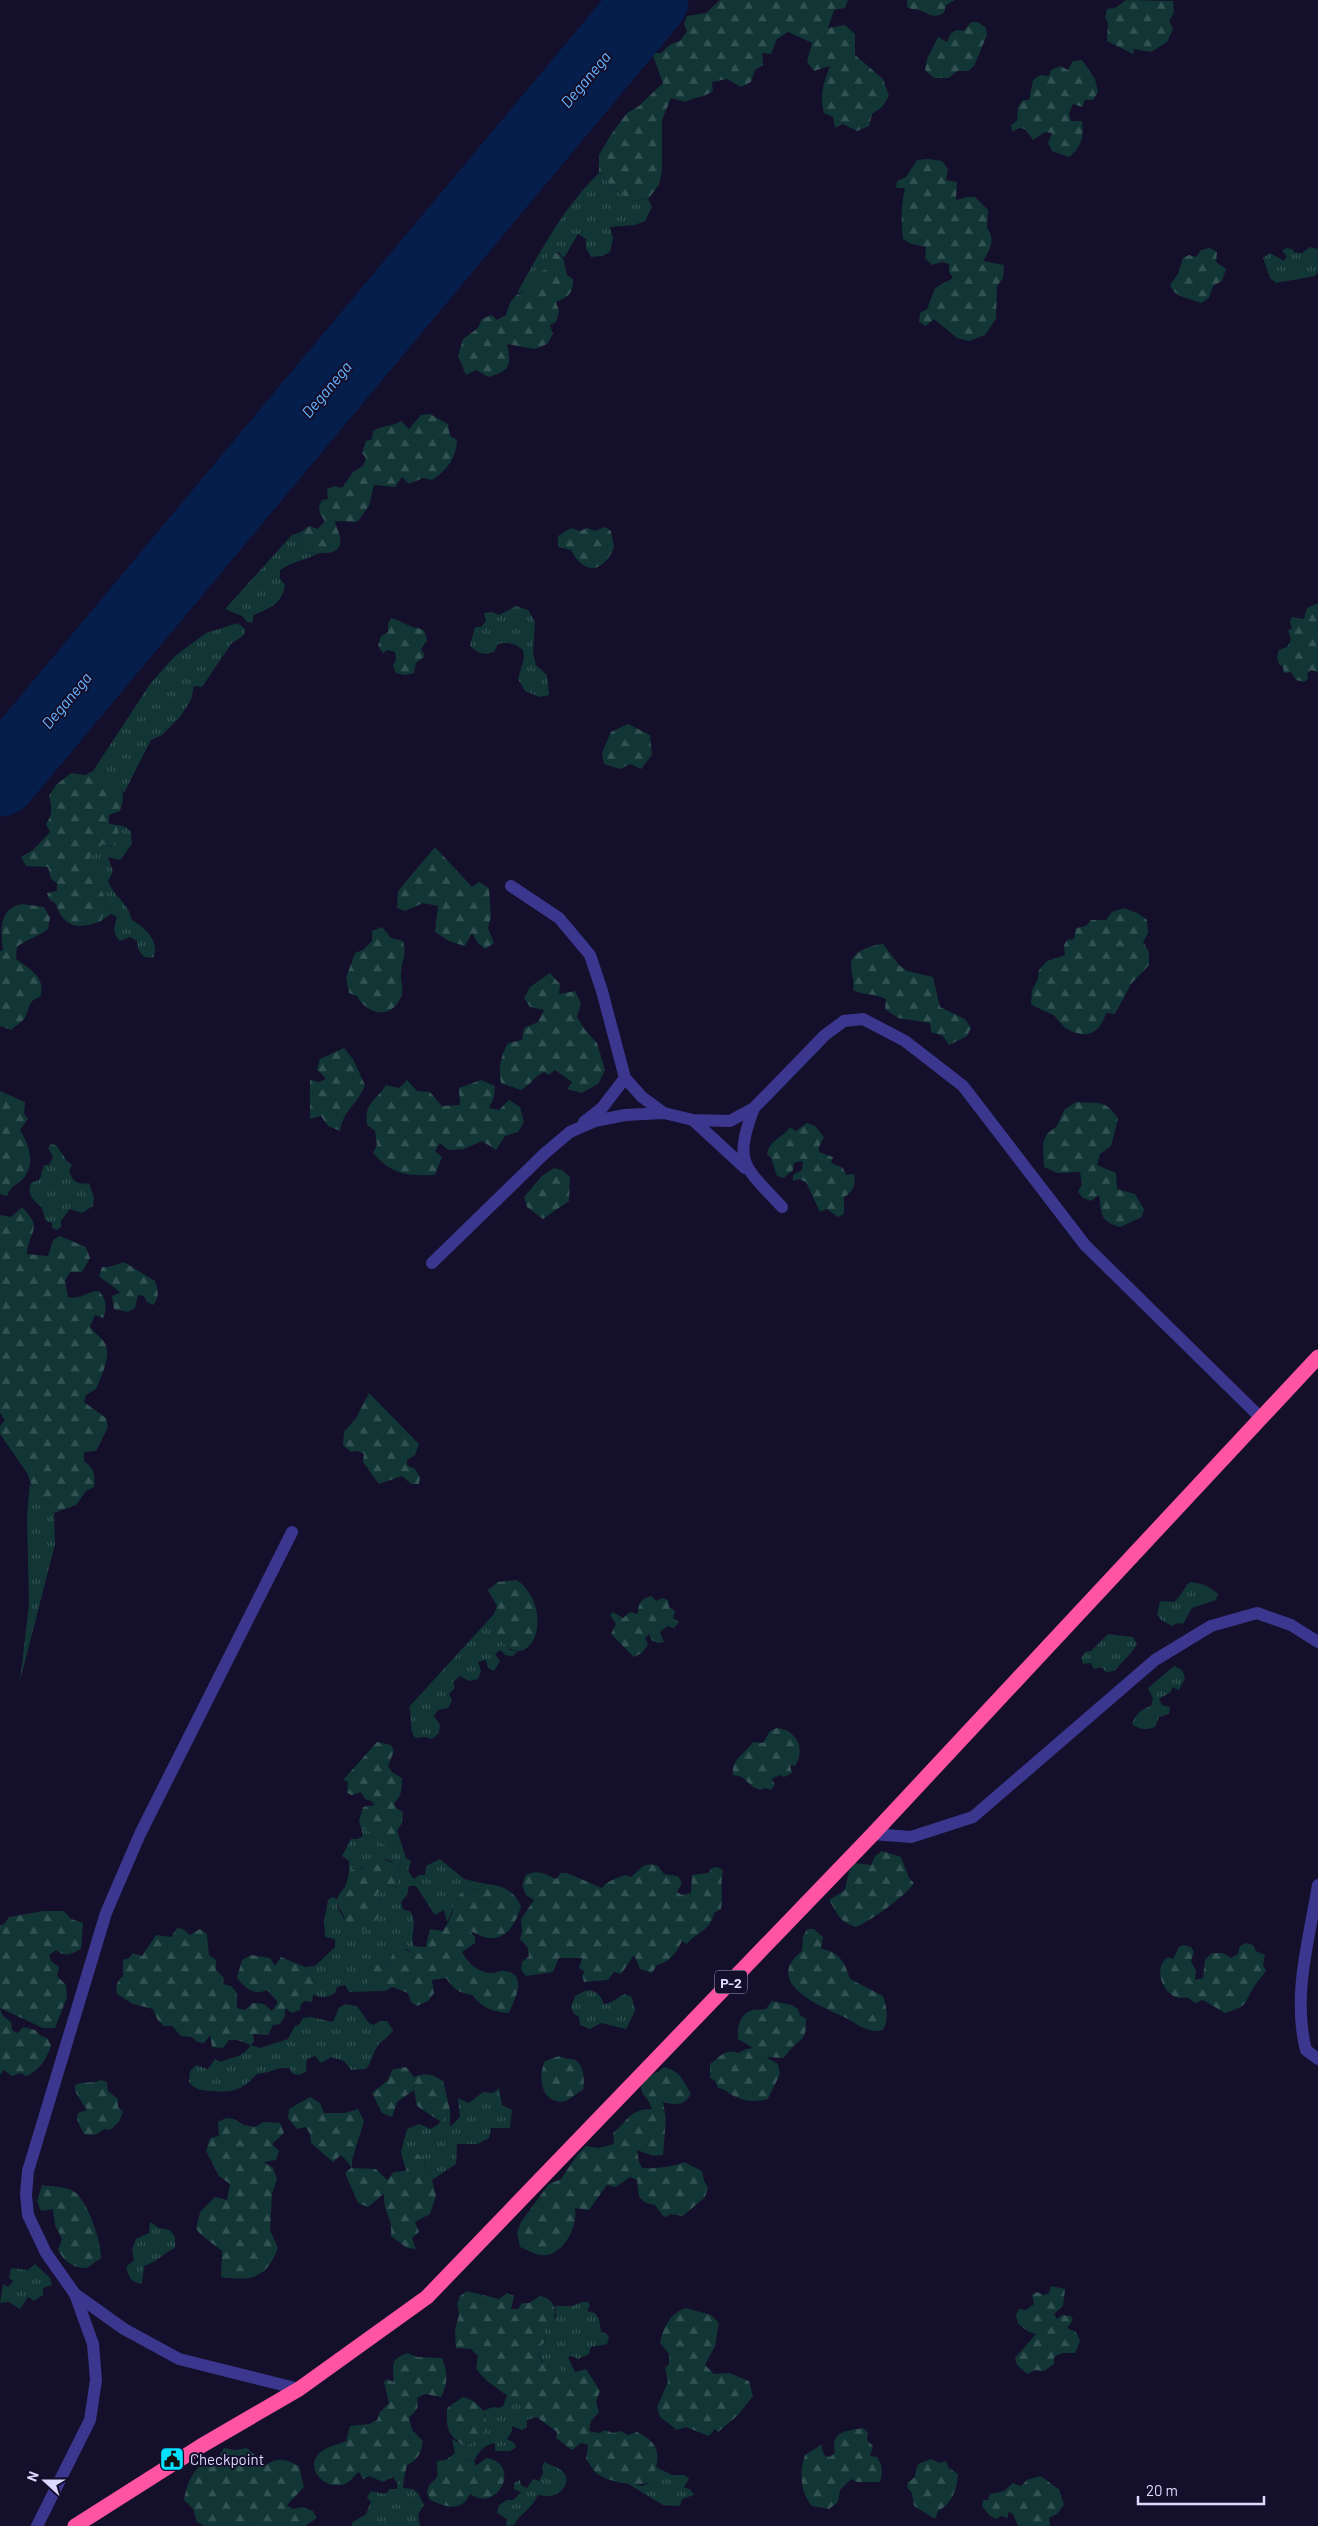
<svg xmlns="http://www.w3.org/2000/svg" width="1318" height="2526" viewBox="0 0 1318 2526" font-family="Barlow,sans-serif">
  <defs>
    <pattern id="grass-tufts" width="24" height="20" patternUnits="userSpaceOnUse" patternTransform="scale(1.25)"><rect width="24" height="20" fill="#113635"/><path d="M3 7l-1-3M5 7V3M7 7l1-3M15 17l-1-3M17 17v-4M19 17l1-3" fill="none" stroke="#335253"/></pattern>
    <pattern id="forest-firs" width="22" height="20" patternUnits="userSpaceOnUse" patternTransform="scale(1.25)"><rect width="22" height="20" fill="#113635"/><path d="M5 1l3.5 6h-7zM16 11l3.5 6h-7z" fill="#335253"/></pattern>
  </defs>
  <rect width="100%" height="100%" fill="#140f2b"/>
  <path fill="url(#grass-tufts)" d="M599 173 616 190 631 201 648 199 652 207 645 221 635 225 610 227 613 238 610 252 602 256 591 257 586 248V239L578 234 564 258 558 252 547 269 538 272V284L529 291 517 293C539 253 566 204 599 173Z
    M1310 247 1318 249V272L1315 276 1276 283 1270 278 1263 258 1270 253 1284 261 1287 256 1282 251 1286 248 1292 249 1295 253H1302Z
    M301 532 297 542 306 552 320 553C306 560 293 561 280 570V579L285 585C282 604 270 608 254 615L252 623 247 622 242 616 225 609 292 535Z
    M516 606 528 610 535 622 533 653 536 665 547 675 549 695 540 697 525 691 518 679 524 658 523 650C515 643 509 642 498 644L494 652C483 656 478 653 470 646L475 627H481L486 621 484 613 492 612 499 615Z
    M238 623 245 629 244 635 231 644 202 687 194 686 191 700 180 717 162 735 151 740 124 793C115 782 102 782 93 771L150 684 175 656 206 633Z
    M117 825 126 827 131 832 132 844 120 860 108 857 113 872 108 881C116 900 127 900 132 920 145 927 161 943 153 958L144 957 138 949 137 941 130 937 120 941C112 932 114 928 117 917L111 914 101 921C112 897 101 890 87 870L91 854 102 844 112 847 119 834Z
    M51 1144 56 1145 67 1161 72 1165 69 1171C73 1182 78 1185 89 1183L94 1198 93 1206 82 1213 70 1209 61 1221V1227L57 1230 52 1228V1223L46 1221C44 1217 43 1209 41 1207 32 1199 27 1195 31 1183L40 1179 44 1165H49L53 1157 48 1148Z
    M30 1483 45 1510 54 1513 55 1544 20 1681 29 1604 27 1515Z
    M1190 1582C1201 1583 1210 1586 1218 1594L1216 1600 1192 1608 1183 1624 1177 1623 1172 1626 1161 1620 1157 1615 1160 1601 1174 1602C1181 1596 1183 1589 1190 1582Z
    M494 1614 495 1633 510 1650 518 1652 512 1656 505 1655 501 1650 495 1654 500 1661 494 1671 488 1668 486 1660 478 1662 481 1671 478 1679 469 1681 460 1676 453 1682 455 1688 449 1694 452 1701 448 1708 438 1710 434 1716 440 1725 439 1733 432 1739 426 1737 415 1738C408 1727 413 1719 409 1707Z
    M1108 1634 1133 1637 1137 1644C1131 1655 1122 1661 1115 1671L1106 1672 1101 1667 1094 1669 1091 1663 1083 1664 1081 1658 1085 1652 1091 1651Z
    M1174 1666 1182 1670 1185 1678 1179 1690 1172 1687 1171 1692 1159 1699 1162 1705 1170 1707 1169 1714 1159 1717 1155 1727C1146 1730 1140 1730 1132 1724 1135 1715 1142 1708 1151 1706L1153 1698 1148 1688Z
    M361 1828 369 1831 375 1838 396 1846 400 1839 406 1858 411 1861 408 1871 414 1879 419 1875H425L426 1866 440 1859 464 1879 486 1884 476 1890C455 1886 455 1909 447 1922L444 1910 435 1915 416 1886H409L407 1895 401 1902 403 1909 411 1912C418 1928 409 1935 414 1946L426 1947 424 1955 413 1953 407 1949 393 1953 389 1962 382 1965H373L368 1971V1983L385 1991 349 1992 345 1985 337 1987 335 1993C326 1999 321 1998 312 1994L315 1983 305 1967 315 1966 335 1947V1939L325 1937 324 1922 328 1900 332 1897 337 1899V1906L344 1919 384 1908 377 1895 379 1892 396 1889 400 1870C387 1852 375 1858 360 1869L354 1868 349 1872V1861L342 1856 351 1839H357L363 1836Z
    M587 1990C598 1991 600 1995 604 2004 613 2003 617 1997 625 1994L632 1997 635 2011 626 2029 601 2023 590 2029 580 2025 579 2017 574 2014 571 2007 575 1996Z
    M345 2004 357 2006 368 2022 373 2025 380 2021H387L393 2030C389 2037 384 2039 379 2044 373 2052 372 2062 366 2069L351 2070 344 2061 331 2057 321 2063 315 2056 307 2059 306 2072 299 2075 293 2074 289 2068C277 2067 269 2073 257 2074 242 2090 234 2093 212 2091 202 2090 196 2091 189 2082L190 2071 196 2065 208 2069 215 2059 221 2062C235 2055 241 2059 251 2045L260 2048 288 2039 295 2026 299 2025 303 2018 311 2017 333 2022 339 2008Z
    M499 2088 502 2105 512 2110 510 2128H491L489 2138 477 2144H457L456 2164 432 2180 425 2170 424 2161 409 2158 406 2171 401 2152 407 2129 419 2124 431 2129 441 2122 450 2110V2127L460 2117 458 2098 469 2103 483 2092 493 2093Z
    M150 2222 159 2228 170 2230 175 2237V2248C163 2254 157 2262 144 2266L142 2284C131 2282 129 2278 126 2267L134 2260 132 2250 136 2239 149 2233Z
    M35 2264 50 2278 52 2285 43 2288V2295L34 2301 28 2297 20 2309 9 2302 0 2303 3 2284 8 2287 13 2281 9 2278 11 2268 28 2270Z
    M582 2302H588L590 2305 587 2311 595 2313 599 2319 601 2332 607 2334 609 2338 607 2344 591 2347 589 2354 578 2359 572 2356 568 2357 575 2372 563 2379 543 2364 537 2348 544 2343 545 2335 542 2328 556 2317 555 2306H572Z
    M507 2395 537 2417 527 2420V2427L522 2430 512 2426V2431L507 2439 514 2443 516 2447 510 2451H495V2443C484 2445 479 2451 474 2461L463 2459 460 2453H455L452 2439 464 2446C482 2439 484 2433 485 2415L482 2411 494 2407 499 2408 503 2406Z
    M544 2462C550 2465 559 2467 563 2472 572 2481 562 2494 551 2496 547 2497 542 2495 538 2495 531 2510 520 2513 514 2525L506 2526 507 2519 497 2513 499 2505 507 2500H513L521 2492 514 2489V2483L520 2480 521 2485 527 2488 533 2479 539 2481 543 2474 542 2467Z
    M656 2467 672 2475H685L689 2479 684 2487 691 2490 694 2495 682 2499 680 2506 663 2505 625 2482 642 2486 651 2482Z
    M404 2478 403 2488 413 2489 418 2493 424 2505 418 2514 420 2526H351L353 2522 366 2514 371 2502 367 2497 371 2491 385 2494 390 2489H397V2483Z"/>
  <path fill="url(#forest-firs)" d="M720 0H848L845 8 834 10 828 28 845 25 855 34V55L883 79 889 96 882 107 872 114 869 126 857 131 843 124 835 128 833 117 824 113C819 95 824 82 830 66L814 71 807 62 812 43 788 32 777 39 771 54 762 53 763 65 755 70 751 82 741 87 727 79 712 82 713 91C701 99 696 96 685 102L671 98 662 120V170L659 185 648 199 631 201 616 190 599 173V155L610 136 627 113 639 106 663 83 652 53H661L671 44 680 41 687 31 684 24 687 16 706 13Z
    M907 0H955L946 5 944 13C933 19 930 14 919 10 914 9 912 10 907 7Z
    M1126 0 1173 1 1174 13 1169 21 1173 29 1167 42 1151 52 1134 49 1133 54 1107 41 1108 23 1105 18 1107 9 1115 8Z
    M971 22H978L986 28 987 35 974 66 968 71H957L949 78H934L925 70 927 59 938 37 947 42 951 33 957 30 964 31Z
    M1082 60 1095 79 1098 92 1093 100H1085L1082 107 1073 104 1069 114 1071 121H1082C1084 136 1082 147 1069 157L1052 151 1048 143 1052 133 1045 132 1033 140 1025 129 1019 128 1012 132 1011 125 1017 121 1018 107 1023 100H1029L1033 80 1040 75 1049 76 1051 70 1061 66 1068 70 1073 61Z
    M929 159 942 161 948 169 946 180 957 182 956 200 967 197H975L988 210 987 228C996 240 990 250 983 261L1004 265 1003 278 997 286 996 319 985 335 969 341 957 338 934 319 926 326 919 322 920 313 927 309 935 288 953 278 949 272V264L942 262 932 265 925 258 926 247 911 244 903 239C901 222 901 205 905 188H896L897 181 906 177 917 160Z
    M1210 248 1217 252 1216 262 1226 269 1222 281 1213 286 1209 298 1201 303 1180 296 1174 292 1170 285 1178 274 1183 258 1189 255 1196 257 1201 250Z
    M550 252C565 253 564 262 567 275L573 279C573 293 569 297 556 302L559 311 556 322 550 325 553 334 547 344 535 349 507 344C512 366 510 371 488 377L476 370 466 375 458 356 463 339 478 328 482 319 492 315 497 320 506 315C513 289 520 297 537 284L538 272 547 269 545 260Z
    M430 414 448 424 450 436 457 440C456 459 447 470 432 480L423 478 409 484 402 477 395 487 374 485 369 506 357 522 335 521C336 528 339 531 340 537 344 558 318 553 306 552L297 542 301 532 309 526 318 529 325 521C319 513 317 509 322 500L328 499 327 489 335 486 342 488 353 472 363 466 366 458 362 453 366 441 372 439 373 431C382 425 392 427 401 421L409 429 421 415Z
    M605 527 611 531 614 547C603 574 584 575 571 550L558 547V536L571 528 580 531 587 528 595 531Z
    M1318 603V672L1311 670 1307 674 1308 679 1304 682 1296 680 1291 672 1284 673 1283 667 1279 664 1277 657 1279 650 1287 647 1291 640 1288 630 1292 629 1290 621 1292 617 1304 619 1307 608Z
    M391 618C399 620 403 623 410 626 421 631 424 624 427 641L421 649 425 656 416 663 414 673 405 675 396 673 393 666 396 659 395 652 388 650 383 653 378 646 381 636 388 632V624Z
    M628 724 650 735 652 755 641 769 630 764 620 769 604 764 602 753 611 732Z
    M93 771C109 789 131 778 120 811L109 815V824L117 825 119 834 113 847 102 844 99 852 91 855 87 870 99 872 101 880 99 886C107 899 108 906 101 921 80 930 63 928 56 904L49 899 47 893 57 891V883L51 879 48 867 26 866 21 857 33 850 50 832 46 824C53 815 52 807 49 796L56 785 71 773 85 775Z
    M435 847 472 887 479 882 489 888 491 917 488 928 494 943 485 949 478 943 472 933 465 946 449 941 435 932 438 906 423 903 405 911 397 908 398 891Z
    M22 904 44 907 50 918 48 929C38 937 27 939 17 947L16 959C30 969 47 978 40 997 28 1001 30 1006 26 1016 24 1021 15 1026 11 1030L0 1026V951L3 950C0 928 0 908 22 904Z
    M1124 908 1139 914 1147 920 1148 933 1143 942 1149 952V965L1131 984 1115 1014 1106 1013C1100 1033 1087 1040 1067 1029 1061 1026 1058 1018 1053 1015 1046 1011 1038 1009 1031 1004L1032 990 1038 979 1039 970 1047 961 1065 955 1064 945 1067 940 1074 939 1076 928 1086 926 1091 920H1106L1112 912Z
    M382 927 391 938 403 941C407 957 402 958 401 972 400 981 405 990 400 999 389 1021 366 1013 357 996L349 993 346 978 355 953 363 950 372 941V931Z
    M883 944 899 965 907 971 933 977 940 1007 965 1019 971 1028 967 1036 949 1045 943 1036 931 1032 930 1023 898 1018 885 1009 886 999C873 993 862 995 853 990 855 980 851 975 851 965 851 951 872 945 883 944Z
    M550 973 560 984 559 994 575 991 581 1003 577 1017 585 1030 597 1043 605 1070 598 1084 582 1093 567 1089 572 1082 555 1070 549 1075 544 1072C533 1077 531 1085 521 1090L501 1083C498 1070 501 1055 508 1043L522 1040 524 1028 538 1022 544 1010 530 1007 524 998 530 987Z
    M344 1048 353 1059 365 1085C357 1106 344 1108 340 1131L328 1126 321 1116 310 1119V1080L319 1082 326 1079 317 1069 320 1059Z
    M407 1080 417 1091 430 1092 442 1106 460 1105 459 1088 481 1080 495 1086 494 1097 489 1108 499 1110 509 1100 520 1107 524 1122 518 1132 505 1136 496 1150 482 1141 464 1149 448 1150 440 1143 435 1151 442 1157 435 1175C408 1176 392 1175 373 1153L377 1145 375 1131 367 1125C364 1101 376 1102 386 1085L399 1088Z
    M0 1091 25 1102 24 1114 28 1119 20 1130C29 1144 36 1164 23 1179 15 1187 14 1182 7 1196L0 1194Z
    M1076 1102C1098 1104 1105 1098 1118 1119L1111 1146 1100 1154 1097 1165 1116 1173 1117 1189 1135 1194 1144 1209 1142 1217 1120 1227C1099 1221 1102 1214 1099 1195L1091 1201 1083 1198 1078 1192 1082 1184 1080 1172 1057 1173 1044 1167 1043 1143 1047 1134 1057 1126 1064 1110Z
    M807 1123 815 1126 824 1137 819 1147V1152L833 1157 831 1163 843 1168 846 1175 854 1174C856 1185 853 1192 844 1197V1214L838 1217 827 1209 820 1212 806 1182 799 1179 793 1181V1175L802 1170 803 1162 800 1161 794 1163 793 1170 784 1178 777 1176 771 1158 767 1154C769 1140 783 1138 790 1127L796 1131Z
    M554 1168 562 1170 570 1177 569 1201 543 1219 527 1207 524 1197 542 1176Z
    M22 1207C45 1231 28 1229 27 1254L48 1256 53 1240 60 1236 86 1247 90 1258 82 1272H70L65 1281 68 1297C81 1300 87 1291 99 1291 106 1300 108 1307 103 1318L95 1315 90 1327C95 1333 101 1337 104 1342 113 1353 101 1377 96 1389L86 1395 84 1402 106 1418 108 1427 96 1451 84 1452V1461C94 1469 96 1474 94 1487L86 1491 76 1505 54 1513 45 1510 40 1506 27 1473 0 1434V1426L5 1420 0 1413V1215L11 1217Z
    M124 1262 155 1281C158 1290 160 1298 153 1305L147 1302 144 1296 138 1295 135 1308 128 1312 114 1309 112 1296 120 1293C112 1284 106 1283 99 1276L102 1267H109Z
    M369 1393 419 1444 415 1455 407 1460V1465L415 1469 420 1477 419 1484H411L402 1476 379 1484 363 1462 364 1454 358 1451 351 1452 343 1445 344 1432 356 1418Z
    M517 1580C559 1611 529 1685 495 1633L494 1614 497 1606 488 1590 498 1582Z
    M651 1596 656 1601 662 1598 668 1600 669 1607 675 1611 673 1618 679 1622 674 1628 667 1626 660 1632 664 1642 657 1643 651 1640 649 1634 645 1638 648 1645 642 1653 634 1657 611 1634 616 1624 610 1615 613 1612 623 1618 630 1612 638 1614C638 1603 641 1599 651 1596Z
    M777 1728C797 1730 806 1749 795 1766L790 1765 792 1773 784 1777 779 1775 772 1779 775 1785 771 1790 765 1788 760 1790 753 1787 742 1777 733 1775C731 1759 745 1754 753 1742L763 1743 770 1731Z
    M377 1742 391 1745 394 1751 388 1766 392 1772 402 1778C402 1788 402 1796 394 1803L396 1808 403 1812 402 1823 397 1831 400 1839 396 1846C375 1847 377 1833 361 1828L359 1821 363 1807 375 1805 371 1801 365 1799 361 1792 352 1795 347 1793 348 1782 343 1780Z
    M882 1851 901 1857 909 1878 914 1883C906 1896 869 1922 856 1927 837 1920 839 1915 829 1900L845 1890 849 1871 855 1863 871 1865 875 1856Z
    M380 1857 395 1864 400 1870 396 1889 389 1894 379 1892 377 1895 384 1908C374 1927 354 1943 343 1914 341 1909 337 1906 337 1900 338 1894 342 1891 345 1887 347 1883 348 1876 349 1872L354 1868 361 1869 372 1859Z
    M651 1864 658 1866 664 1874 678 1876 682 1883 677 1892 682 1895 691 1893 692 1875 708 1873 712 1868 717 1867 723 1870C720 1882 723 1896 721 1909L714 1913C709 1933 698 1930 687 1944L682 1941C677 1952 669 1963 657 1965L652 1973 640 1969 634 1955 621 1974 614 1972 608 1980 584 1982 582 1975 585 1972 579 1968 582 1958H559L553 1972 526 1976 521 1970 522 1962 529 1956 528 1948 520 1939 522 1932 521 1919 534 1900 526 1895 522 1885 526 1875C538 1869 545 1874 556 1879L561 1873H567L602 1888C608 1880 617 1878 626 1875L631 1877 643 1866Z
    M486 1884C503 1885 514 1891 521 1906 517 1921 507 1940 489 1938 483 1938 476 1933 470 1931L475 1937V1943L462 1952C468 1963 477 1971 489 1973 495 1974 500 1970 505 1971 529 1974 514 2000 509 2013 492 2012 483 2008 472 1995 459 1993 453 1989 446 1978L432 1980 434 1993 428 2001 417 2006 411 2002 408 1993 392 1987 385 1991 368 1983V1971L373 1965H382L389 1962 393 1953 400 1947 413 1953 424 1954 430 1929 443 1931C446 1925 451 1919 452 1913 456 1900 459 1887 476 1890Z
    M43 1911H64L71 1919 83 1923 81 1949C71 1954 65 1958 56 1950L49 1955 51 1961 59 1967 57 1976 66 1985 67 1997 55 2028H43L0 2008V1925L4 1924 9 1917Z
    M177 1928 183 1929 190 1935 200 1929 207 1934 209 1955 216 1960V1970L224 1978 223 1984 231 1986 237 1993V2008L245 2010 253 2003 264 2004 272 2011 278 2002 267 1990C254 1996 245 1988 237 1978L242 1960 251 1955 270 1958 275 1966 281 1957 305 1967 315 1983 312 2002 305 2001 301 2004 300 2010 292 2013 285 2008V2016L280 2024 273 2025 268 2035 253 2034 254 2041 251 2045 237 2040H229L223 2048 212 2047 210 2035 204 2043 197 2042 192 2037 181 2036 172 2026H164L157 2019 153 2009 133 2004 117 1994C115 1985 117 1982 123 1976V1960L129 1958 133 1953 142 1956 156 1935 171 1937Z
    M807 1929H814L823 1937 821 1949C839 1951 845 1963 850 1979L883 1996C887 2009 889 2019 883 2030 867 2034 858 2024 844 2017 819 2006 762 1982 802 1951L803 1937Z
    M1246 1943 1253 1945 1256 1951 1265 1955 1263 1966 1266 1970C1263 1977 1258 1980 1254 1987 1243 2005 1248 2006 1225 2013L1203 2000 1195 2003 1187 1997C1166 2004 1150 1969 1168 1957L1173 1959 1179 1947 1183 1945 1191 1947 1194 1952 1191 1961 1196 1971 1195 1980 1203 1978 1205 1960 1212 1953H1223L1231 1958 1238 1954 1240 1946Z
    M772 2001 792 2005 798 2009 800 2015 806 2019C806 2035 806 2036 794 2046 790 2049 787 2055 783 2058L766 2057 778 2064 780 2074 768 2099C757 2102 746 2102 736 2097 728 2094 726 2089 718 2088L715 2081 710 2078V2064C720 2057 725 2048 738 2053L746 2049 753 2048 738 2039C737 2029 739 2015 750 2011 754 2009 761 2010 766 2009Z
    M0 2009 3 2016 11 2022 12 2030 18 2033 23 2027 35 2030 40 2035 47 2038 51 2045C48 2058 38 2072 26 2076L20 2073 12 2076 4 2070 0 2075Z
    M559 2056C564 2059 570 2058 575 2060 584 2064 585 2082 583 2090 576 2093 569 2101 562 2102 540 2102 538 2075 545 2061Z
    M406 2067 414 2077C426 2072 432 2074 443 2081L450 2110 441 2122 417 2106 414 2090 397 2102 392 2117 382 2113 372 2093 387 2081 393 2069Z
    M664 2067C680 2071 683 2080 691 2094 683 2107 676 2105 663 2102L666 2119 663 2155 653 2156 637 2150 639 2162 642 2168C655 2169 672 2167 684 2162L702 2171 704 2181 708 2187 705 2197 683 2216 670 2214 667 2217 663 2216 655 2205 646 2203 639 2197 637 2180 630 2177 616 2187 607 2185 589 2210 575 2208C578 2225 566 2251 547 2255 538 2257 528 2250 520 2247L517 2233 521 2222 549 2184 561 2179 578 2154 586 2146 598 2148 614 2144 613 2133C629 2120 629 2109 652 2109 647 2093 637 2097 643 2078L658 2072Z
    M101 2080 107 2082 108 2091 118 2099V2107L123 2112 119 2122 110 2130 104 2129C97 2135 93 2136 84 2134L77 2120 78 2113 87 2110 76 2093 75 2085C84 2081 92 2084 101 2080Z
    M310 2097 320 2103 324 2113H345L358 2109 364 2121 352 2160V2168L376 2169 387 2180 394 2172 406 2171 409 2158 416 2152 424 2161 425 2170 432 2180 436 2196 430 2214 415 2222 419 2232 412 2238 416 2249 407 2248 391 2236C393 2216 383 2214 384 2194L368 2207 358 2203 345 2173 352 2167 341 2155 333 2162 311 2143 310 2134 306 2127 297 2129 288 2118 289 2109Z
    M226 2118 234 2119 244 2125 255 2127 264 2122 280 2123 284 2133 272 2144 279 2151 276 2160 264 2162 273 2168 277 2179 272 2194 270 2230 278 2248C266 2279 252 2281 221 2277L222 2251C213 2243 204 2239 196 2229L200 2212 215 2197 227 2200 230 2184 219 2176 206 2151 210 2138 219 2136 218 2122Z
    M42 2185C52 2187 68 2186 76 2193 89 2205 101 2241 101 2258L87 2268C73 2268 65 2262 58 2250L62 2239 55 2225 53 2209 41 2211 37 2201Z
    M1051 2286 1065 2289 1063 2306 1054 2314 1057 2319 1062 2315 1071 2316 1073 2320 1067 2328 1076 2332 1080 2341 1075 2353H1062L1054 2357V2364L1044 2371 1035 2370 1027 2374 1017 2365 1015 2358 1036 2334 1029 2332 1018 2324 1016 2315 1019 2309 1026 2310 1034 2304 1032 2295 1037 2292 1044 2295 1049 2293Z
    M467 2291 499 2299 507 2293 514 2296 511 2309H518L522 2303H529L540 2296C556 2299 558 2313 551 2326L542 2328 545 2335 544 2343 537 2348 542 2363 550 2362 560 2367 563 2379 575 2372 586 2369 600 2391 596 2402 599 2412 591 2421 589 2431 599 2433 605 2430 613 2433 620 2431 628 2435 637 2432C663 2444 660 2459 651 2482 638 2487 612 2483 599 2475 594 2472 590 2464 586 2459L588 2445 581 2443 572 2450 556 2438 557 2432 487 2381 476 2369 478 2356 471 2349 456 2348 455 2331 459 2314 457 2304 460 2296Z
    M686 2308 711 2315 719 2323 715 2346 705 2365 714 2374 729 2373 749 2381 753 2396 738 2415 718 2432 715 2429 709 2436 686 2427 677 2430 660 2417 657 2407 668 2382 665 2368 669 2364V2354L660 2343C663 2328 670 2313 686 2308Z
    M408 2353 417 2357 442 2358C448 2372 448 2384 441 2397L425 2394 417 2398C419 2408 417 2411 409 2417L412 2430 423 2441C421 2453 418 2460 407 2465L404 2478 397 2483 393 2477 383 2482 369 2476 363 2479 359 2472C354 2475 351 2481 347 2483 325 2494 297 2463 327 2448 333 2445 340 2444 346 2441L350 2426 369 2424 377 2420 380 2412 389 2403 384 2382 387 2379 393 2382C395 2366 387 2360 408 2353Z
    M463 2397C494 2404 492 2442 464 2446 448 2434 446 2430 447 2408Z
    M863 2428 868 2433 867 2440 873 2446 870 2456 877 2457C883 2466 883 2472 880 2482H857L851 2479 840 2490 838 2502 829 2509 812 2506C800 2492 799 2472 805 2455L821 2445 824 2455 830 2457 835 2453C830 2430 848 2431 863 2428Z
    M224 2448 235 2450 247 2448 266 2465C279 2456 286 2460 299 2466L304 2487 287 2505 293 2509 302 2507 313 2511 317 2518 305 2526H204L197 2522 193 2509 184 2500C187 2480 198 2459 219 2456Z
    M455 2453H460L463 2459 474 2461 476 2466 486 2458C522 2462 499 2514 470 2494 461 2513 446 2507 430 2500L427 2492 429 2485C442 2475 436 2473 437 2461L446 2460Z
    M931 2459 939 2463 946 2461 949 2468 958 2474C957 2489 952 2504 938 2511L935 2519 914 2506 912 2493 907 2487 908 2482 915 2477C918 2460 917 2465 931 2459Z
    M1040 2476C1047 2479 1051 2485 1059 2489L1064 2505 1057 2514 1049 2518 1050 2526H1018L1013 2514 1008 2512V2518L1001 2516 997 2519 990 2516 982 2506 983 2500H988L990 2494 1004 2491 1013 2483 1021 2486 1027 2480Z"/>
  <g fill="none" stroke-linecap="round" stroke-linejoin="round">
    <path stroke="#061e4c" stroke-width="75" d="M0 779 651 0"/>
    <path stroke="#3b368e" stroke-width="12" d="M511 886 559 918 590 955 602 991 625 1078 642 1097 664 1113 693 1120 730 1121 754 1108 825 1035 844 1021 863 1019 905 1041 963 1086 1085 1245 1261 1418
      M754 1108C733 1164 744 1166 782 1207
      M693 1120 745 1168
      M584 1122 602 1108 625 1078
      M432 1263 544 1154 570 1132 595 1121 625 1115 664 1113
      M292 1532 140 1834 106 1913 28 2171 26 2195 28 2215 46 2253 75 2294 124 2329 179 2359 299 2389
      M873 1834 911 1837 973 1817 1155 1660 1211 1626 1257 1613 1291 1625 1318 1642
      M1318 1885C1309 1940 1292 1996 1306 2050L1318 2059
      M37 2526 90 2420 96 2380 93 2344 75 2294"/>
    <path stroke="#ff54a2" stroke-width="15" d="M75 2526 201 2446 299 2389 427 2297 873 1834 1318 1357"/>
  </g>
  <defs>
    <symbol id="civic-square" viewBox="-11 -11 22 22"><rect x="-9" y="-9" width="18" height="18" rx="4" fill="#05e1ff" stroke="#140f2b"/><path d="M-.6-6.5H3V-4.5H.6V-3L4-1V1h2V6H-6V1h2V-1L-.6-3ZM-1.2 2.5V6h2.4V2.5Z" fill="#111"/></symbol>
  </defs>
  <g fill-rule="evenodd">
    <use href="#civic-square" x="158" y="2445" width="28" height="28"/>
  </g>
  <g text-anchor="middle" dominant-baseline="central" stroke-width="4" stroke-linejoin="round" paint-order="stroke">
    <rect fill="#140f2b" stroke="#a19cbf" stroke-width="1" x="715" y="1970.5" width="32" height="23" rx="4"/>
    <g font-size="14" font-weight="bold" fill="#ded9ff">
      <text x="731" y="1982">P-2</text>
    </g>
    <g font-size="15" fill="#ded9ff" stroke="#140f2b" text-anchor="start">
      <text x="190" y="2459">Checkpoint</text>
    </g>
    <g font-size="16" font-style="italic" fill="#67b5ff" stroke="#140f2b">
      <text transform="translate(585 79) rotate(-50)">Deganega</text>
      <text transform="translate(326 389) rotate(-50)">Deganega</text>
      <text transform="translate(66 700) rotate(-50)">Deganega</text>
    </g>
  </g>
  <g transform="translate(45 2481) rotate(291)" stroke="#140f2b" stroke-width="4" paint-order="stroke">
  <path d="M0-4L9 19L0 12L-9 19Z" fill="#ded9ff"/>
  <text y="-8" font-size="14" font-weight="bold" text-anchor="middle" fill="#ded9ff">N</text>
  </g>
  <path d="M1138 2496v8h126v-8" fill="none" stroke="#ded9ff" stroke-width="2.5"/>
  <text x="1146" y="2496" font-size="15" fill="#ded9ff" stroke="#140f2b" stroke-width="4" paint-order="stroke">20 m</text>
</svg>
